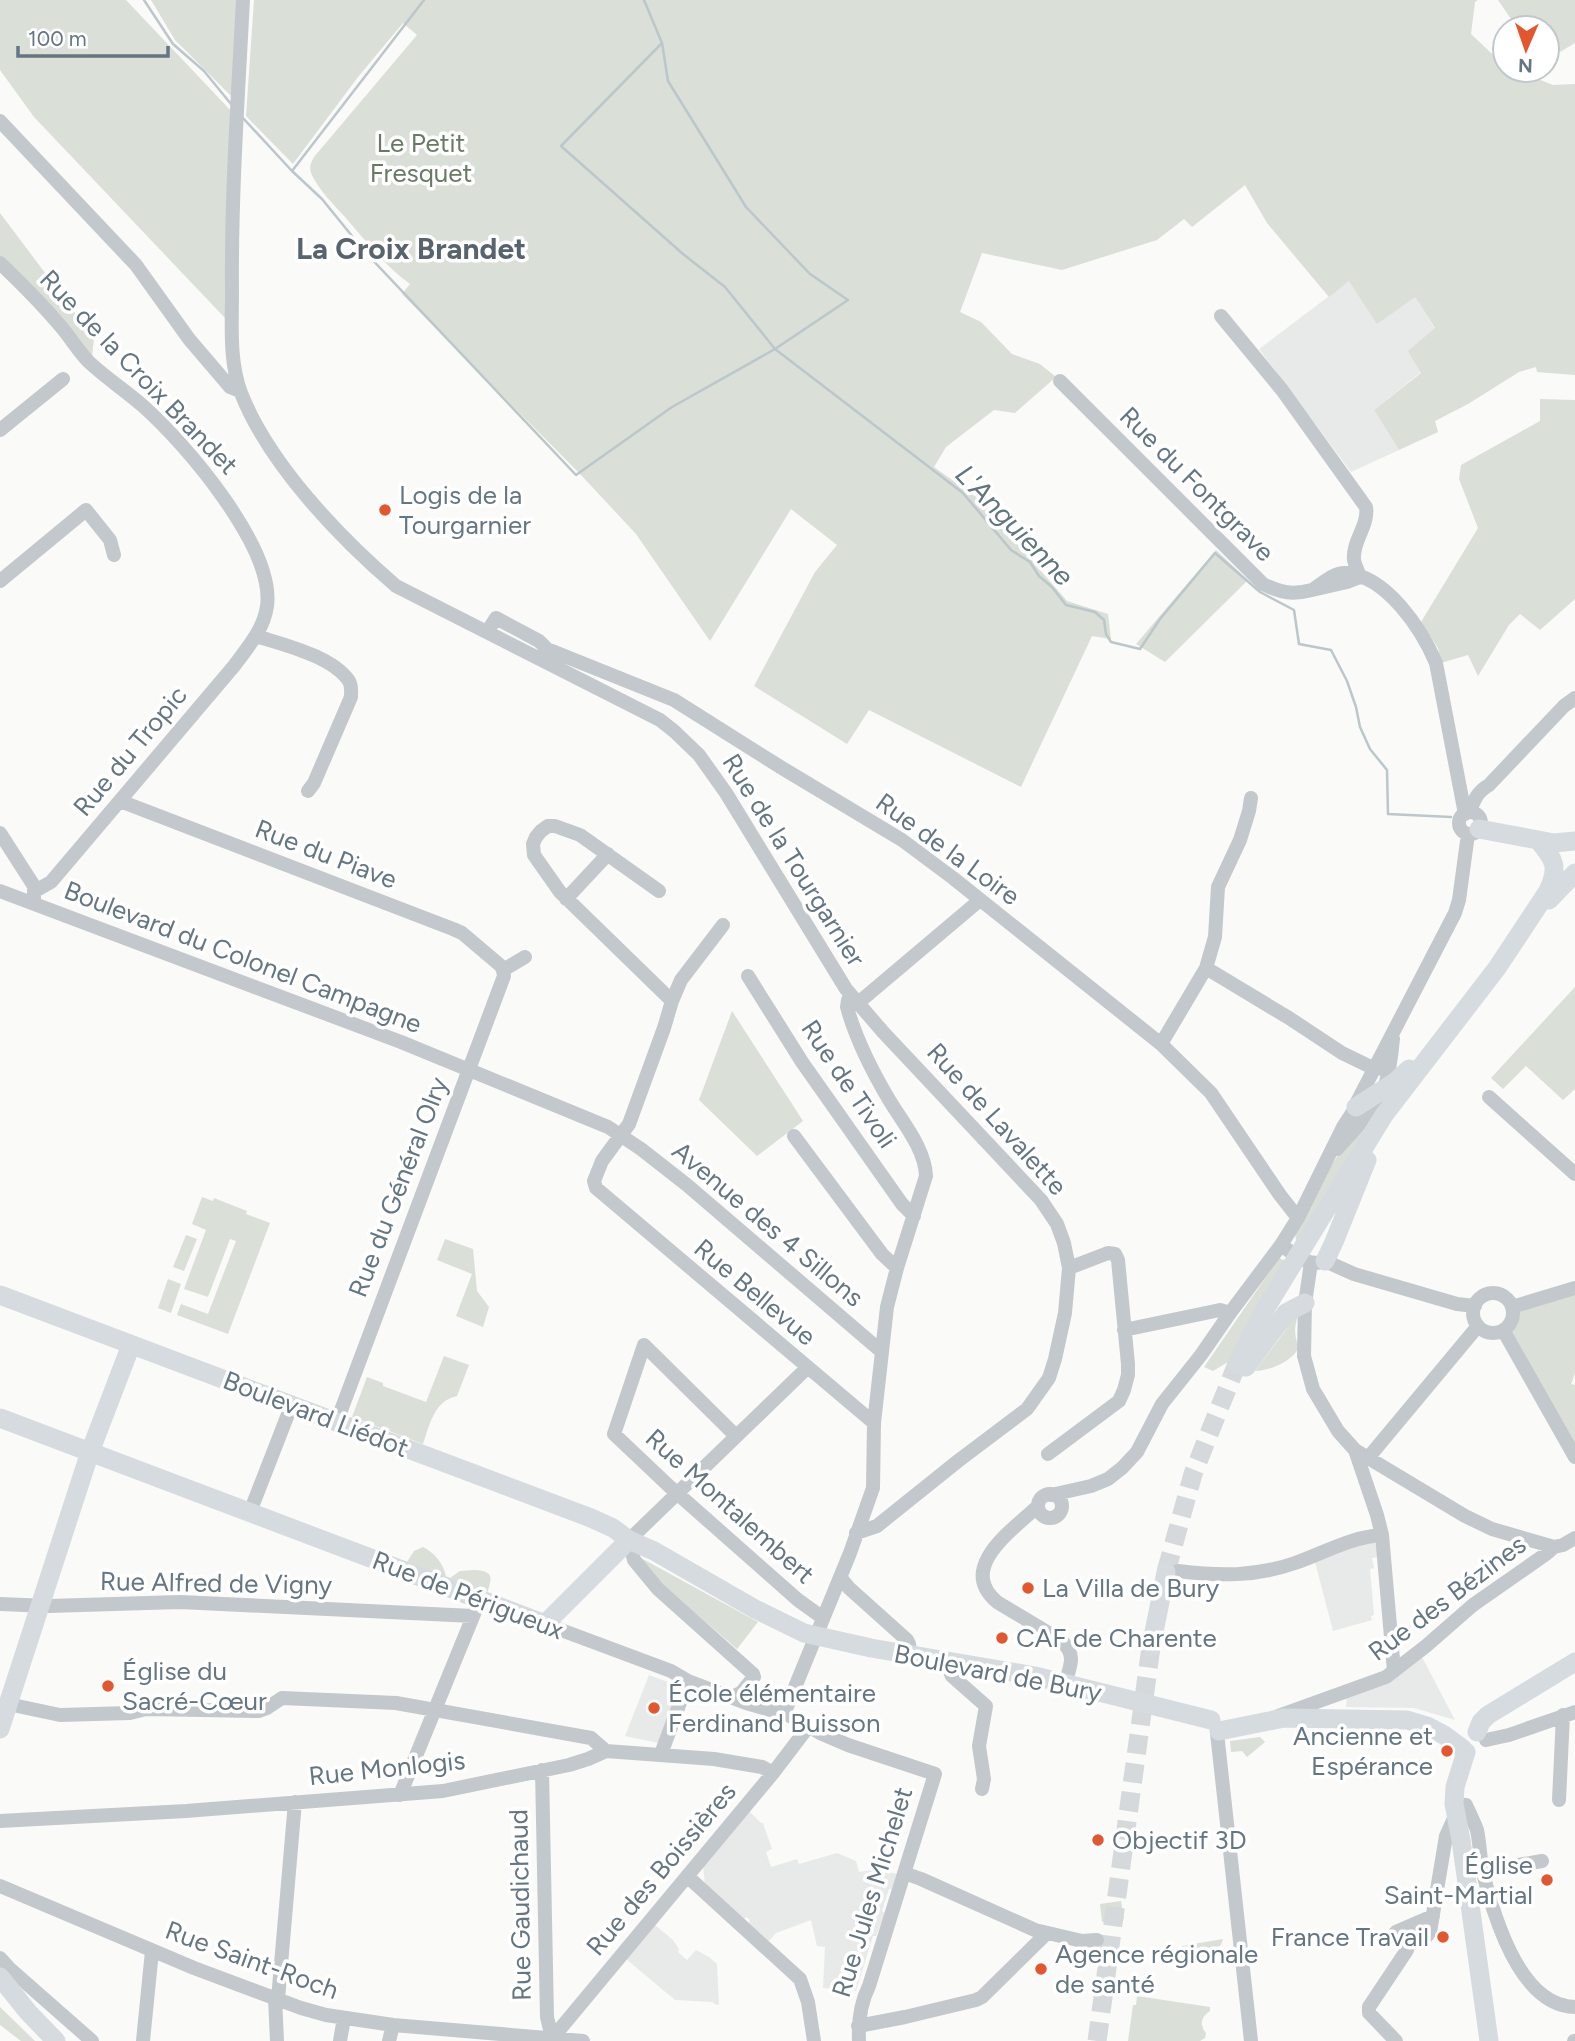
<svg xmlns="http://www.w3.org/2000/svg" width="1575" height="2041" viewBox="0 0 1575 2041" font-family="Figtree,sans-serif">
  <rect width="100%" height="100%" fill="#fafaf8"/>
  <path fill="#e8e9e9" d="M1349 281 1415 297 1435 329 1421 372 1374 410 1399 450 1351 472 1259 349Z
    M1370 1538 1377 1545 1378 1557 1372 1558 1374 1568 1370 1569 1374 1615 1371 1616 1372 1620 1333 1631 1314 1558Z
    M1421 1655 1455 1720 1414 1708 1346 1707 1347 1696Z
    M649 1675 681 1687 659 1743 625 1736Z
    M749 1811 761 1823H763L772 1849 766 1852 771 1867 797 1859 799 1864 837 1853 856 1861 859 1872 880 1869 897 1874 892 1889H889L882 1911 885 1913 876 1936H873L856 1991 823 1988 825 1947 817 1946 811 1920 776 1933 769 1941 749 1923 750 1920 746 1917 744 1919 705 1885 703 1866Z
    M655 1925 673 1940 679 1949 678 1952 687 1960 696 1950 709 1957 717 1964 719 2005 714 2004 713 2002 675 2000 626 1959Z"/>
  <path fill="#dadfd7" d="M0 0H126L234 114 225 318 34 117 0 70Z
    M151 0H237L232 97 175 40Z
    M254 0H1478L1475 2 1471 34 1505 66V70H1515L1553 85 1575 84V375L1537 372 1536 367 1519 372 1468 404 1435 421 1438 432 1399 450 1374 410 1421 373 1408 351 1435 328 1415 297 1377 324 1349 281 1329 297 1267 223 1245 185 1192 227 1184 219 1157 240 1062 270 982 253 960 312 981 322 1012 354 1040 364 1056 377 1015 413 994 410 946 447 934 467 979 499 1067 601 1108 614 1111 639 1092 636 1021 787 869 710 847 744 754 686 815 572 837 545 791 509 710 641 636 534 581 475 402 294 410 284C385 266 365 240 345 217 333 204 318 189 311 173 309 166 311 163 314 157L417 35 403 23 358 77 293 164 246 116Z
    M1498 0H1575V43L1560 52 1547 33V28H1544L1540 23 1511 19Z
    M0 213 94 338 92 357 0 257Z
    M1540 399 1575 400V599L1540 630 1520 614 1509 625 1478 676 1468 655 1441 663 1438 648 1421 622 1478 528 1459 479 1461 465 1540 421Z
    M1216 550 1248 580 1165 662 1136 644Z
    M1575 987V1089L1563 1100 1526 1066 1503 1089 1491 1078Z
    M732 1011 803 1121 757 1156 699 1100Z
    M1368 1123 1300 1241 1296 1240 1295 1233 1325 1175 1344 1146Z
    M202 1197 213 1201 214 1198 247 1211 246 1214 270 1223 228 1334 177 1315 181 1304 208 1314 236 1241 230 1239 208 1297 184 1289 206 1230 192 1224Z
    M186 1235 197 1239 184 1271 173 1267Z
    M445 1239 473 1249 477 1291 489 1307 483 1327 456 1316 472 1274 437 1260Z
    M1279 1258 1286 1261 1228 1362 1213 1371 1204 1367Z
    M168 1279 181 1284 171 1313 158 1308Z
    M1575 1295V1373L1571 1384 1575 1385V1449L1511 1333 1518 1323 1519 1312Z
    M1294 1315 1298 1316C1294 1326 1294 1337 1299 1347 1293 1361 1270 1371 1255 1371L1285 1331Z
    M444 1356 469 1365 457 1396C434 1401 430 1424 423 1444L352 1417 367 1377 383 1383V1386L426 1402Z
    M423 1547C435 1553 444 1564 446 1577L407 1562 414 1551Z
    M641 1558 758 1622 737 1649 656 1579Z
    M474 1570C493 1571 493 1576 487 1593L450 1578 460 1571Z
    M1260 1737 1265 1742 1247 1757 1242 1751 1231 1752 1230 1741Z
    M1121 1901 1124 1919 1102 1922 1100 1904Z
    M1223 1939C1219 1953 1212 1950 1201 1955 1192 1958 1190 1964 1180 1963L1182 1946Z
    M1137 1996 1210 2007V2011C1201 2017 1199 2025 1206 2033L1205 2038 1200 2041H1128L1133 2005H1136Z
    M0 2007 35 2041H21L0 2025Z"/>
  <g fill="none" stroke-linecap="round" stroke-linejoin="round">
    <path stroke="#bbc7cb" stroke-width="2.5" d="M144 0 173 44 204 71 231 104
      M644 0 662 43 668 81 746 207 810 274 848 300 775 349 725 287 683 254 561 146 662 43
      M242 117 292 171 322 199 365 252 576 475 672 407 775 349 963 493 1011 550 1030 562 1039 576 1052 587 1066 605 1095 612 1104 620 1106 634 1111 642 1140 649 1160 619 1215 553 1260 592 1294 610 1299 644 1331 650 1347 681 1356 707 1360 727 1370 749 1387 770 1388 814 1451 817
      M292 171 424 0"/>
    <path stroke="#d5d9db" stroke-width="19" stroke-dasharray="19 10" stroke-linecap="butt" d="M1166 1572 1193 1474 1237 1364
      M1097 2041 1151 1647"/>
    <path stroke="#c3c8cc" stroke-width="14" d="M243 0C238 97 231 195 232 292 232 325 229 361 241 393 269 464 339 537 396 586L660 720 674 731 699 755 726 793 846 989 883 1032 1041 1200 1057 1224 1064 1243 1069 1268 1065 1313 1055 1359 1049 1378 1027 1409 958 1461 877 1526 856 1533
      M0 121 136 265 189 339 230 387 240 391
      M0 263C22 284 43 305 63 329 72 340 79 352 89 362 106 378 126 391 143 406 185 443 275 548 267 606 264 629 248 647 234 666L51 882 35 891
      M1221 316 1282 390 1366 507C1369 526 1352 541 1354 560 1355 565 1358 571 1360 577
      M1060 381 1263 584C1281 593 1293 595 1312 590
      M0 430 63 379
      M1360 577 1347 582 1312 590C1322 584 1334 572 1346 573 1387 576 1422 630 1436 663L1465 814
      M0 581 86 510 110 540 114 555
      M487 632 496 618 539 641 547 649 674 700 782 768 902 840 953 878 1161 1044 1211 1093 1280 1195 1298 1218
      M256 636C284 645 332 656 349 681 352 686 351 691 351 697L314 783 308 791
      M120 801 453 929 462 933 501 966 503 970
      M1470 812C1474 800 1477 792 1489 785L1564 706 1575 698
      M1459 823a11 11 0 1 1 22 0a11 11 0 1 1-22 0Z
      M0 833 34 886V899
      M0 891 401 1042 608 1127 641 1149 687 1185 882 1352
      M659 891 580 835 555 826H548L541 831 536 837 533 844 534 855 560 892 672 1001 664 1028 629 1124 602 1161 594 1181 596 1188 874 1423
      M566 899 608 854
      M1206 968 1289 1018 1342 1053 1373 1068 1389 1069
      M503 970 525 957
      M748 976 802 1062 902 1204 914 1216
      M672 1001 681 980 723 925
      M858 1003 980 900
      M1161 1044 1206 968 1215 937 1218 887 1240 840 1249 811 1251 798
      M1489 1097 1575 1174
      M794 1136 882 1254 897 1268
      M1337 1149C1354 1130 1373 1111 1384 1088 1390 1073 1391 1055 1393 1039
      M1281 1245C1294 1254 1309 1268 1325 1261L1354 1274 1457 1304 1475 1306
      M1311 1263 1305 1303 1304 1356 1313 1389 1338 1431 1355 1450 1465 1516 1492 1529 1554 1547
      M1473 1313a20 20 0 1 1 40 0a20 20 0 1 1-40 0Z
      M1512 1307 1575 1288
      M1124 1330 1220 1310 1230 1313
      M1503 1330 1575 1457
      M337 1421 504 976 503 970
      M736 1436 644 1345 614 1434 670 1487 798 1600 823 1618
      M1355 1450 1377 1515 1382 1535 1394 1671
      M1048 1454 1119 1401 1124 1390 1128 1375V1364L1118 1260 1115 1254 1108 1253 1069 1268
      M1368 1458 1478 1326
      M1038 1506a12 12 0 1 1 24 0a12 12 0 1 1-24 0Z
      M1051 1495 1091 1486 1108 1479 1122 1468 1137 1452 1162 1404 1201 1355 1230 1313 1281 1245 1298 1218 1343 1127 1356 1107 1357 1102 1455 913 1459 900 1468 834
      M1038 1506C1014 1529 956 1567 997 1602L1062 1641C1076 1655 1071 1665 1065 1683
      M250 1512 292 1404
      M1178 1571C1219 1576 1255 1577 1295 1563 1324 1553 1350 1537 1382 1535
      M840 1577 849 1588 907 1640 909 1644 910 1654
      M0 1604 49 1606 180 1602 473 1616
      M545 1624 671 1671 688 1681 746 1703 788 1715 820 1733 848 1745 935 1774 869 1986C860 2004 858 2021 859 2041
      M945 1661 952 1676 986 1706 979 1746 984 1779 982 1789
      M732 1697 741 1693 754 1677 753 1674 658 1589 634 1560 629 1540 807 1368
      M8 1704 60 1715 130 1713 146 1709 259 1711 267 1708 282 1698 396 1703 591 1738 606 1751
      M784 1714 850 1553 873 1488 874 1423 887 1307 897 1268 926 1176C925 1148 902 1122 888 1098 871 1069 856 1040 847 1007L848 1000 852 996
      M1278 1716 1386 1677 1426 1646 1473 1605 1546 1554 1554 1547 1563 1545 1575 1538
      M1217 1733 1251 2041
      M1486 1740 1509 1735 1575 1712
      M661 1754 688 1681
      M542 1770 547 2017 552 2038
      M400 1795 476 1609
      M1559 1800 1563 1715
      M1454 1804 1466 1805C1470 1814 1474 1822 1477 1830 1480 1844 1480 1859 1483 1873 1494 1917 1520 2006 1575 2007
      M0 1821 186 1811 443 1791 569 1765 588 1759 606 1751 714 1759 762 1767 773 1773
      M1483 1871 1542 1861
      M904 1873 921 1879 1035 1930 1082 1941 1097 1940
      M687 1876 800 1979 808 2002 814 2041
      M0 1886 194 1968 301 2008 326 2015 393 2025 583 2041
      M1407 1946 1426 1937 1430 1932 1446 1836 1455 1816
      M1407 1946 1396 1932 1433 1916
      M0 1958 9 1968 92 2041
      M275 1998 277 2041
      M278 1999 295 1802
      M858 2026 905 2017 976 2000 982 1997 1046 1934
      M143 2041 152 1951
      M340 2041 344 2018
      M389 2041 393 2025
      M550 2041 773 1773 808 1727
      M1396 2041 1369 2013V2007L1407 1950V1946
      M1574 2041H1575"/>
    <path stroke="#d6dbdf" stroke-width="19" d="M1479 829 1554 843 1575 841
      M1549 900 1575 873
      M1356 1107 1395 1082 1409 1069
      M1325 1261 1334 1242 1367 1160
      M0 1295 591 1518 613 1528 629 1540 654 1551 755 1609 804 1633 871 1648 1035 1676 1211 1720
      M1237 1364 1264 1311 1384 1115 1497 968 1548 891C1559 867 1555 860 1538 840
      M1246 1367 1286 1313 1305 1303
      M0 1418 545 1624 629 1540
      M1151 1647 1166 1572
      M0 1729 90 1452 131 1345
      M1219 1731 1284 1718 1407 1720 1427 1726 1444 1735 1463 1749
      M1477 1732 1481 1722 1488 1715 1575 1662
      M1466 1752 1455 1787 1454 1804 1461 1840 1489 2041
      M0 1977 28 2012 56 2041"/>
  </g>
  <g fill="#e4572e" stroke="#fff" stroke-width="2.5">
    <circle cx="385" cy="510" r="7"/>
    <circle cx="1028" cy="1588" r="7"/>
    <circle cx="1002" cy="1638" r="7"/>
    <circle cx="108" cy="1686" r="7"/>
    <circle cx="654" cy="1708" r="7"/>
    <circle cx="1447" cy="1751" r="7"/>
    <circle cx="1098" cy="1840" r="7"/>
    <circle cx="1547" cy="1880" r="7"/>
    <circle cx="1443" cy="1937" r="7"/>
    <circle cx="1041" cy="1969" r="7"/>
  </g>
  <g text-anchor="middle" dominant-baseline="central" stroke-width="7" stroke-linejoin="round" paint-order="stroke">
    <g font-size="26" fill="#687a64" stroke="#fff">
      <text x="421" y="143">Le Petit<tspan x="421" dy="30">Fresquet</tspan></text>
    </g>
    <g font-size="26" fill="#657683" stroke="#fff">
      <text transform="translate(139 372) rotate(46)">Rue de la Croix Brandet</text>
      <text transform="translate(1197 484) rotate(45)">Rue du Fontgrave</text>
      <text transform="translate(130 751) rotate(-50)">Rue du Tropic</text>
      <text transform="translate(948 849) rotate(36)">Rue de la Loire</text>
      <text transform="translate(326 854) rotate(21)">Rue du Piave</text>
      <text transform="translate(794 860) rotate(58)">Rue de la Tourgarnier</text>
      <text transform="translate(243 957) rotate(21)">Boulevard du Colonel Campagne</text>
      <text transform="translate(849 1084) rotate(56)">Rue de Tivoli</text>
      <text transform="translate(997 1119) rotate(48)">Rue de Lavalette</text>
      <text transform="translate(398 1187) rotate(-69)">Rue du Général Olry</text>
      <text transform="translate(768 1224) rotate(40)">Avenue des 4 Sillons</text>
      <text transform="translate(755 1292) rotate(40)">Rue Bellevue</text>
      <text transform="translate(316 1414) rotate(21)">Boulevard Liédot</text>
      <text transform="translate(730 1506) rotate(42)">Rue Montalembert</text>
      <text transform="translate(216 1583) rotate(1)">Rue Alfred de Vigny</text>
      <text transform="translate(468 1595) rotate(21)">Rue de Périgueux</text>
      <text transform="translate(1447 1598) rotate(-37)">Rue des Bézines</text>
      <text transform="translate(998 1673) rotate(11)">Boulevard de Bury</text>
      <text transform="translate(387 1768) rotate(-6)">Rue Monlogis</text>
      <text transform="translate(661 1869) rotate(-50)">Rue des Boissières</text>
      <text transform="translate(872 1892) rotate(-73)">Rue Jules Michelet</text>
      <text transform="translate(520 1905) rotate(-91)">Rue Gaudichaud</text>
      <text transform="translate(252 1960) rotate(20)">Rue Saint-Roch</text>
    </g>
    <g font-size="26" fill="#657683" stroke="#fff" text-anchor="start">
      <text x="399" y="495">Logis de la<tspan x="399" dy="30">Tourgarnier</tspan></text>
      <text x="1042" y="1588">La Villa de Bury</text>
      <text x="1016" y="1638">CAF de Charente</text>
      <text x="122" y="1671">Église du<tspan x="122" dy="30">Sacré-Cœur</tspan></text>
      <text x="668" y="1693">École élémentaire<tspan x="668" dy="30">Ferdinand Buisson</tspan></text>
      <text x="1433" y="1736" text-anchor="end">Ancienne et<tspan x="1433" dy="30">Espérance</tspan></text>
      <text x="1112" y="1840">Objectif 3D</text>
      <text x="1533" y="1865" text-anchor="end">Église<tspan x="1533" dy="30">Saint-Martial</tspan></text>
      <text x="1429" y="1937" text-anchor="end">France Travail</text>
      <text x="1055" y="1954">Agence régionale<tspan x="1055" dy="30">de santé</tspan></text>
    </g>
    <g font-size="28" font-style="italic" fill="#60757c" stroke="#fff">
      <text transform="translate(1015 525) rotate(46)">L'Anguienne</text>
    </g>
    <g font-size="30" font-weight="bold" fill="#57646e" stroke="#fff">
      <text x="411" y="248">La Croix Brandet</text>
    </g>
  </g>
  <g transform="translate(1526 49) rotate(182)"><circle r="33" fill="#ffffff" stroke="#c1c8cd" stroke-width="2"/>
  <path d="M0-5L12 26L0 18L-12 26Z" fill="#e4572e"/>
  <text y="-10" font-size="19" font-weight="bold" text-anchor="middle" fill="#657683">N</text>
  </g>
  <path d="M18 46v10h150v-10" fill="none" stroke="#657683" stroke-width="3.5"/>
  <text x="28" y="46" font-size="21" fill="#657683" stroke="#ffffff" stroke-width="5" paint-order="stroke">100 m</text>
</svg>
